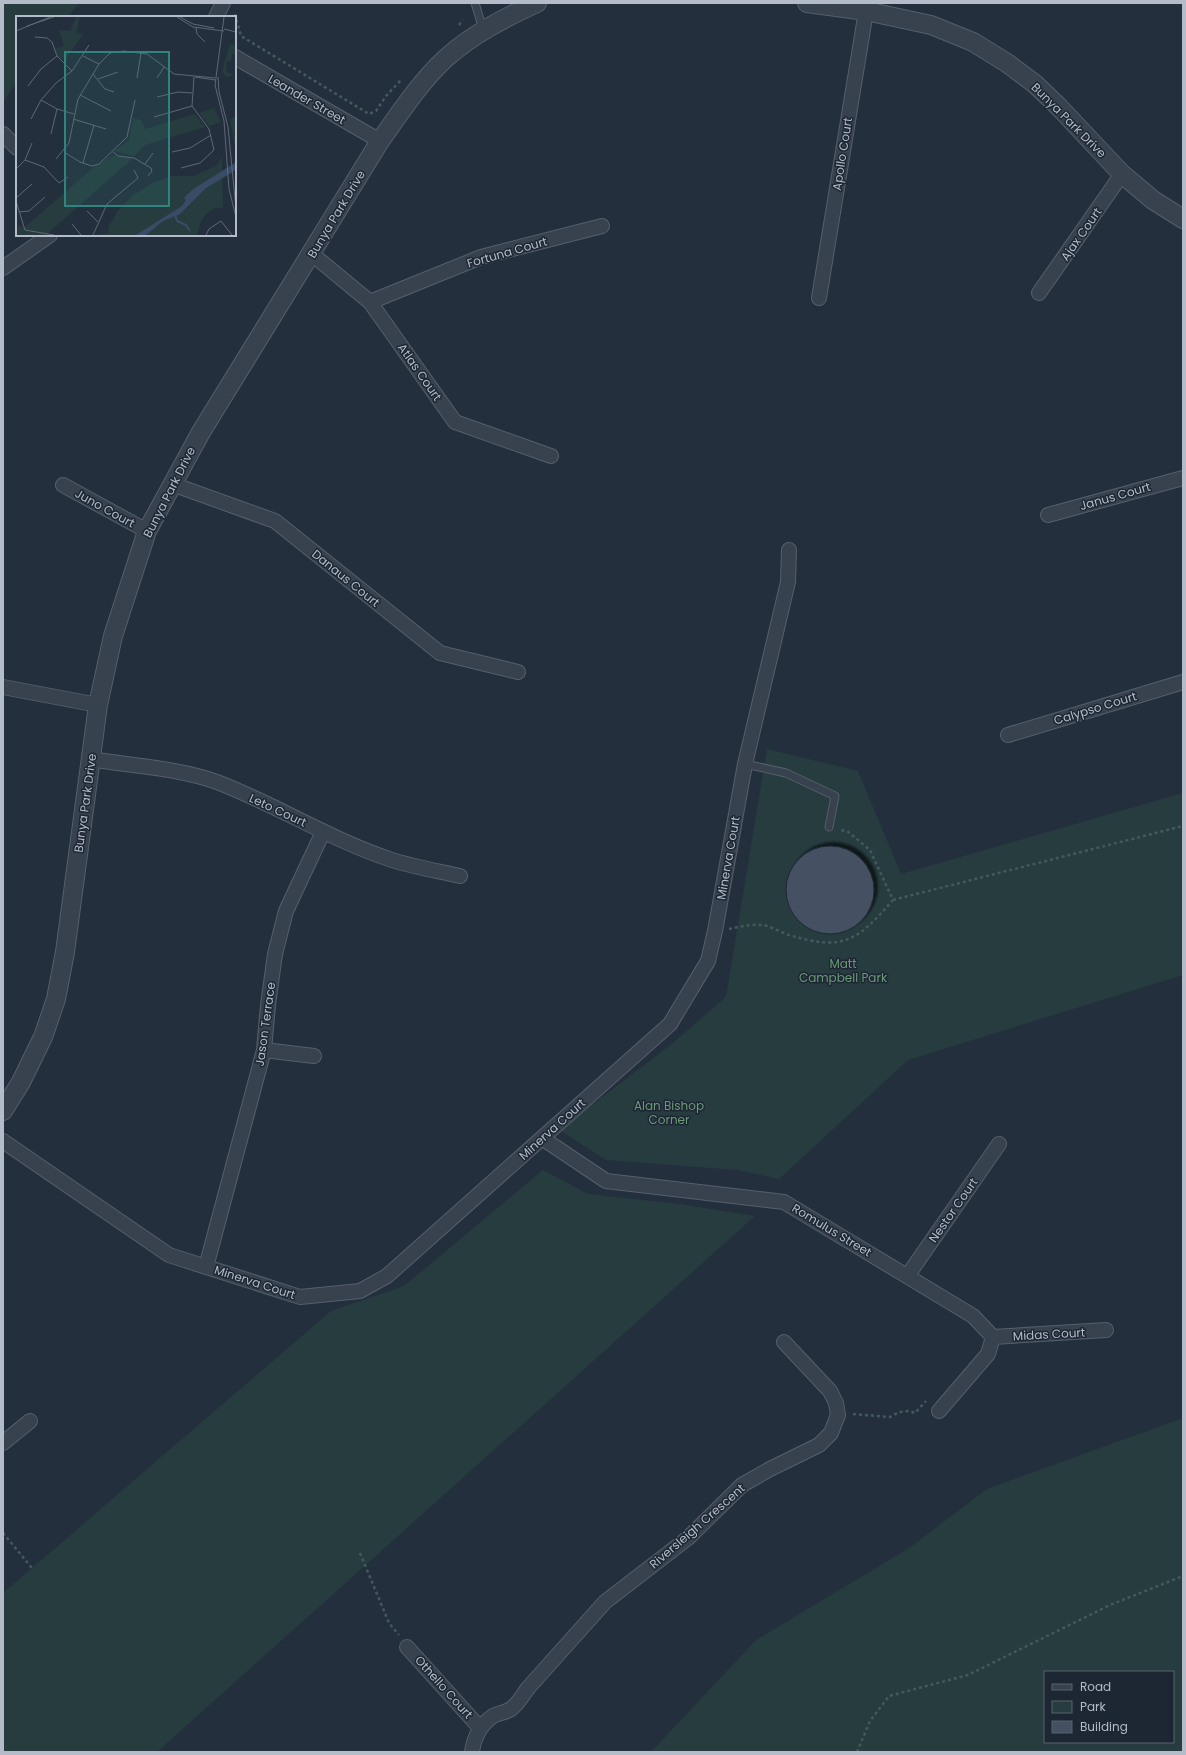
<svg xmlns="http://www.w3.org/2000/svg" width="1186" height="1755" viewBox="0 0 1186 1755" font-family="Poppins,sans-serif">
  <defs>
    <filter id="shadow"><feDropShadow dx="3.5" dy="-3.5" stdDeviation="1" flood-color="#0009"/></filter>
  </defs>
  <rect width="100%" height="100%" fill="#242f3e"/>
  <path fill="#263c3f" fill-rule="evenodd" d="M3 3H79L68 17H17V83L3 101Z
    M767 749 858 771 901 874 1183 793V975L908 1060 779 1179 737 1170 606 1160 559 1130 669 1046 726 997Z
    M543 1170 588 1194 679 1204 755 1216 157 1752H3V1593L331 1311 404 1286Z
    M1183 1418V1752H651L756 1640 909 1548 987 1489ZM1045 1672H1173V1742H1045Z"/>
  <path fill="#455162" stroke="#1f2835" filter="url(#shadow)" d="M786 890a44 44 0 1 1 88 0a44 44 0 1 1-88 0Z"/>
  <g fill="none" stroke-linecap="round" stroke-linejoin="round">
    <defs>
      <path id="service" d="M475 3 483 29
        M745 764 786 773 835 796 829 827"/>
      <path id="minor" d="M216 17 223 3
        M235 57 380 141
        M3 134 17 148
        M312 254 370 302 455 422 551 456
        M3 268 50 235
        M1039 293 1122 174
        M819 298 866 11
        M370 302 481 257 602 226
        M172 484 275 521 440 653 518 672
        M63 485 147 531
        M1048 515 1183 478
        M3 687 98 705
        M1008 735 1183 682
        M91 759C132 766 179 768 217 782 277 805 331 840 392 860 414 867 438 871 460 876
        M264 1050 314 1056
        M542 1138 606 1181 784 1202 973 1316 993 1337 988 1354 939 1411
        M3 1141 169 1255 300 1297 360 1291 387 1276 670 1024 708 961 715 931 745 764 788 582 789 550
        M206 1267 264 1050 268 1005 275 954 286 911 323 832
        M908 1275 999 1144
        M993 1337 1106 1330
        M3 1443 30 1421
        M407 1647 480 1728
        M472 1752C474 1737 480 1725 493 1716 498 1713 505 1713 511 1709 518 1704 523 1695 528 1688L605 1602 688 1538 742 1485 770 1469 819 1445 831 1433 838 1415 836 1403 830 1391 784 1342"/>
      <path id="tertiary" d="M807 3 866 11 931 25 973 42 1007 63 1035 84 1059 107 1122 174 1153 200 1183 219
        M3 1111 21 1082 43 1037 56 999 65 952 98 705 113 636 147 531 201 432 380 141C400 113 420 82 446 58 473 34 504 18 537 3"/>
    </defs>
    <use href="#service" stroke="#565f6c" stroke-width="9"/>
    <use href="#minor" stroke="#565f6c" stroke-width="16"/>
    <use href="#tertiary" stroke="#565f6c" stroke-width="20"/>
    <path stroke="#44595c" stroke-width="2.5" stroke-dasharray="3 3" stroke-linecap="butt" d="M235 14 241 36 369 114 376 111 386 96 402 79
      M459 25 463 20
      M893 900 1183 826
      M729 929C739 927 750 924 760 925 769 925 780 932 789 935 844 952 858 940 893 900L870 850 847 831 839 830
      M853 1414 890 1417 899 1412 909 1411 915 1413 926 1401
      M3 1533 32 1568
      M360 1553 389 1623 399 1635
      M857 1752 870 1721 889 1696 968 1675 1110 1605 1183 1576"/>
    <use href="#service" stroke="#38414e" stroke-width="7"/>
    <use href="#minor" stroke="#38414e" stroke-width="14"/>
    <use href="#tertiary" stroke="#38414e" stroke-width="18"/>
  </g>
  <g text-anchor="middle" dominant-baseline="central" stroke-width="3" stroke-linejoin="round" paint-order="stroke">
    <g font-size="12" fill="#b4bcc9" stroke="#1d2633">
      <text transform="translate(307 99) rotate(30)">Leander Street</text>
      <text transform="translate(1069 120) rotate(45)">Bunya Park Drive</text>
      <text transform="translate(842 154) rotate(-81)">Apollo Court</text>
      <text transform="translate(336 214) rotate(-59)">Bunya Park Drive</text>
      <text transform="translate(1081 234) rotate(-55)">Ajax Court</text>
      <text transform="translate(507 252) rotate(-16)">Fortuna Court</text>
      <text transform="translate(420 372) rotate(55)">Atlas Court</text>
      <text transform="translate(169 492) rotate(-63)">Bunya Park Drive</text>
      <text transform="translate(1115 496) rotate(-16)">Janus Court</text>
      <text transform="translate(105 508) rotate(29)">Juno Court</text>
      <text transform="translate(346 578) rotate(39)">Danaus Court</text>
      <text transform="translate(1095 708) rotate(-17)">Calypso Court</text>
      <text transform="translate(85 803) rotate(-82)">Bunya Park Drive</text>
      <text transform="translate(278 810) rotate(25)">Leto Court</text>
      <text transform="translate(728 858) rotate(-80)">Minerva Court</text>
      <text transform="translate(265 1024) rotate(-82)">Jason Terrace</text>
      <text transform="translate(552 1129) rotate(-42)">Minerva Court</text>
      <text transform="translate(953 1210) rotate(-55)">Nestor Court</text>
      <text transform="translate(832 1230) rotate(31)">Romulus Street</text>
      <text transform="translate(255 1282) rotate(18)">Minerva Court</text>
      <text transform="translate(1049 1334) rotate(-3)">Midas Court</text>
      <text transform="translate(697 1526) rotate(-41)">Riversleigh Crescent</text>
      <text transform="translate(444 1687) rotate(48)">Othello Court</text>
    </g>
    <g font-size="12" fill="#6b9a76" stroke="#1d2633">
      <text x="843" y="963">Matt<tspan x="843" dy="14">Campbell Park</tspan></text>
      <text x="669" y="1105">Alan Bishop<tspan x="669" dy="14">Corner</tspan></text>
    </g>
  </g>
  <g transform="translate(16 16)">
    <rect width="220" height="220" fill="#242f3e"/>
    <path d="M60 1H64L60 17 67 18 49 45 42 40 39 33 48 30 43 14 54 15ZM214 28 220 29V38H216L215 45H211L210 56 219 59 210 61 206 55ZM198 92 205 106 193 110 183 97ZM179 98 189 111 129 129 118 140 98 135 113 124 117 102 125 104 129 113ZM220 100V130L219 131 214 104ZM97 139 116 143 30 219H0V210L9 211 78 151ZM206 141 207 192H199L192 196 185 205 181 219H80L93 217 92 212 101 196 116 180 136 167 155 160H177L200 150Z" fill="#263c3f"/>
    <path d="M220 146V154L190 172 164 198 147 205 130 219H120L166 190 170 184 168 182 176 174Z" fill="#394c67"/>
    <path fill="none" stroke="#394c67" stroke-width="2" d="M159 199 161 205 170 209 174 215"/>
    <path fill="none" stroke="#5e6776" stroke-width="1" d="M161 1 177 11 208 15M164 1 177 8 198 12M208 1 199 69 208 105 213 173 220 201M11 10 38 1M180 12 181 18 189 26M208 13 220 16M0 15 34 1M19 21 31 22 36 26 41 40 56 55M67 40 83 48M77 58 89 73 98 76M179 61 199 64M202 61 203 76 212 111 220 193M121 62 125 37M141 62 148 51M82 63 102 56M12 70 25 53 41 40M64 79 95 95M141 81 162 76 176 77M25 84 41 93 58 98M138 101 176 90M15 103 25 84 40 67 56 55 73 29M57 103 90 113M35 118 41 93M48 136 64 146 76 150 83 148 111 121 119 84M97 136 102 140 118 142 135 152 136 155 132 160M156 136 174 132 195 119M40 143 53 127 62 83 83 48 94 37 108 35 131 38 158 58 199 62M9 144 16 127M67 147 78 109M129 148 137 137M165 152 184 147 198 134 193 113 176 90 178 61M0 153 9 144 28 151 43 167 52 161M0 182 16 168M0 185 9 214 38 219M71 195 82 206M3 196 13 195 29 181M56 208 65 219M77 219 91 188 122 162 118 154M190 219 193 213 205 205 216 219"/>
    <path fill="#308480" fill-opacity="0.15" stroke="#308480" stroke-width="2" d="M49 36H153V190H49Z"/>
    <rect width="220" height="220" fill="none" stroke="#b4bcc9" stroke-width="2"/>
  </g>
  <rect width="1186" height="1755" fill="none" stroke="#b4bcc9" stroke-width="8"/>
  <rect x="1044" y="1671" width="130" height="72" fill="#1d2633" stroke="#59626f"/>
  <rect x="1052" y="1684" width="20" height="6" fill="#38414e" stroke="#59626f"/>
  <text x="1080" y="1691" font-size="12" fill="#b4bcc9">Road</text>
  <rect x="1052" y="1701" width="20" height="12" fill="#263c3f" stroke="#59626f"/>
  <text x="1080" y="1711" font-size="12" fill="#b4bcc9">Park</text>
  <rect x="1052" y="1721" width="20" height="12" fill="#455162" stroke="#59626f"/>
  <text x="1080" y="1731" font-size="12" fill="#b4bcc9">Building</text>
</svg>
